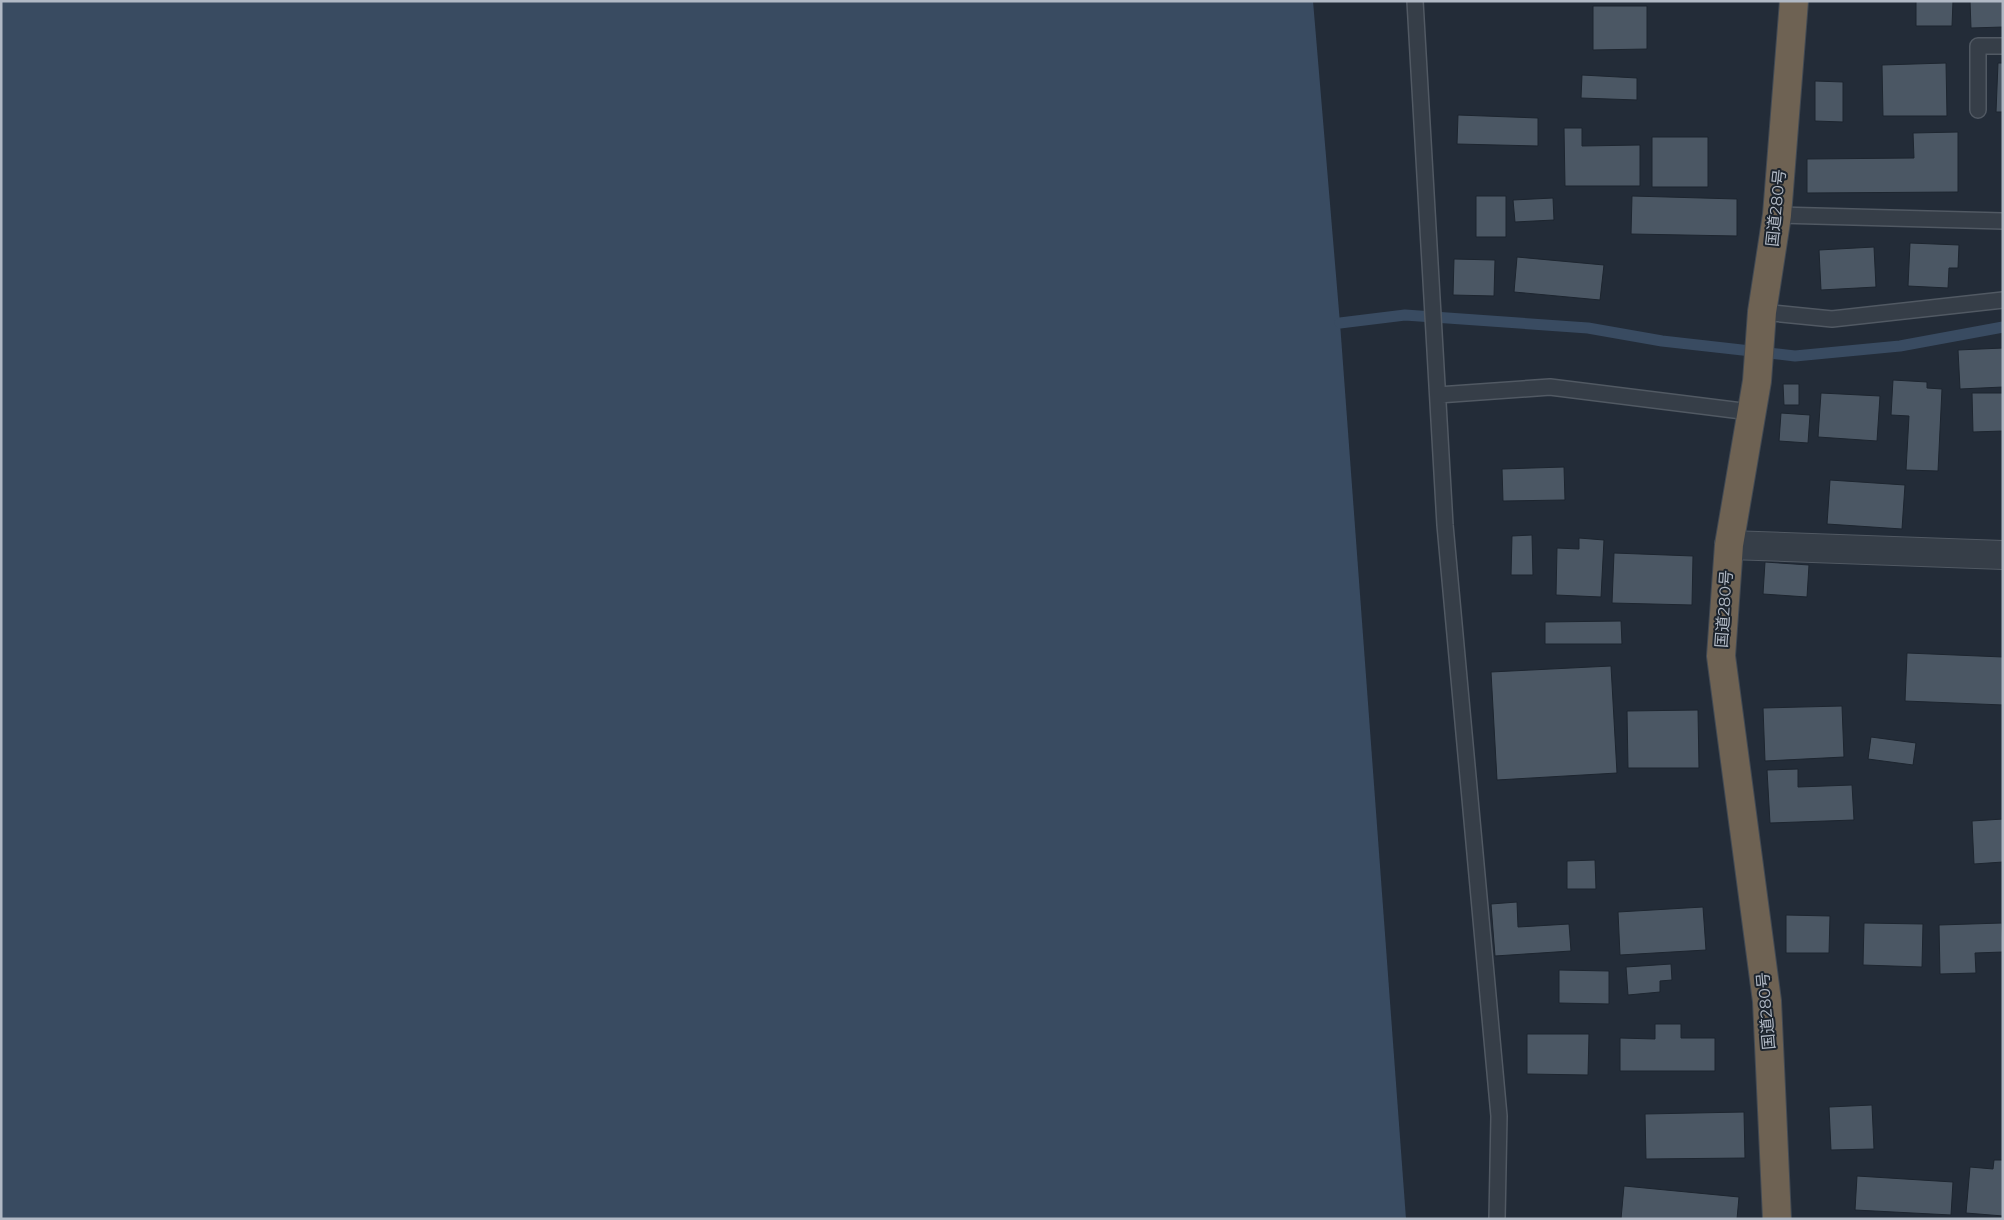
<svg xmlns="http://www.w3.org/2000/svg" width="2004" height="1220" viewBox="0 0 2004 1220" font-family="Montserrat,'Noto Sans JP',sans-serif">
  <rect width="100%" height="100%" fill="#232c38"/>
  <path fill="#394b61" d="M1 1H1313L1340 323 1406 1219H1Z"/>
  <g fill="none" stroke-linecap="round" stroke-linejoin="round">
    <path stroke="#394b61" stroke-width="11" d="M1340 323 1405 315 1588 328 1662 341 1795 356 1900 346 2003 327"/>
  </g>
  <path fill="#4b5764" stroke="#1d252f" d="M1916 1H1953L1952 26H1916Z
    M1970 1H2003V27L1971 28Z
    M1593 6H1647V49L1593 50Z
    M1946 63 1947 116H1883L1882 65Z
    M1998 63H2003V112H1996Z
    M1582 75 1637 78V100L1581 98Z
    M1815 81 1843 82V122L1815 121Z
    M1458 115 1538 118V146L1457 144Z
    M1564 128H1582V146L1640 145V186H1565Z
    M1958 132V192L1807 193V159L1914 158 1913 133Z
    M1652 137H1708V187H1652Z
    M1476 196H1506V237H1476Z
    M1632 196 1737 199V236L1631 234Z
    M1553 198 1554 220 1515 222 1513 200Z
    M1910 243 1959 245 1958 268H1949L1948 288 1908 286Z
    M1874 247 1876 287 1821 290 1819 250Z
    M1517 257 1604 265 1600 300 1514 292Z
    M1454 259 1495 260 1494 296 1453 295Z
    M2003 348V387L1960 389 1958 350Z
    M1893 380 1927 382V388L1942 389 1938 471 1906 470 1909 416 1891 415Z
    M1783 384H1799V405H1784Z
    M1821 393 1880 396 1877 441 1818 437Z
    M1972 393H2003V431L1973 432Z
    M1781 413 1810 415 1808 443 1779 441Z
    M1564 467 1565 500 1503 501 1502 469Z
    M1830 480 1905 485 1902 529 1827 524Z
    M1532 535 1533 575H1511L1512 536Z
    M1579 538 1604 540 1601 597 1556 595 1557 548 1579 549Z
    M1614 553 1693 556 1692 605 1612 603Z
    M1765 562 1809 565 1807 597 1763 594Z
    M1621 621 1622 644H1545V622Z
    M1907 653 2003 657V705L1905 701Z
    M1611 666 1617 773 1497 780 1491 672Z
    M1842 706 1844 757 1765 761 1763 708Z
    M1698 710 1699 768H1628L1627 711Z
    M1871 737 1916 743 1913 765 1868 759Z
    M1798 769V787L1852 785 1854 820 1770 823 1767 770Z
    M2003 819V862L1974 864 1972 821Z
    M1595 860 1596 889H1567V861Z
    M1517 902 1518 927 1569 924 1571 951 1495 956 1491 904Z
    M1703 907 1706 950 1620 955 1618 912Z
    M1786 915 1830 916 1829 953H1786Z
    M1864 923 1923 924 1922 967 1863 965Z
    M2002 923 2003 952 1975 953 1976 973 1940 974 1939 925Z
    M1671 964 1672 980 1660 981V992L1628 995 1626 967Z
    M1559 970 1609 971V1004L1559 1003Z
    M1655 1024H1681V1038H1715V1071H1620V1038L1655 1039Z
    M1527 1034H1589L1588 1075 1527 1074Z
    M1872 1105 1874 1149 1831 1150 1829 1107Z
    M1744 1112 1745 1158 1646 1159 1645 1114Z
    M1994 1160H2003V1216L1966 1213 1970 1167 1993 1169Z
    M1857 1176 1953 1182 1951 1215 1855 1210Z
    M1624 1186 1739 1197 1737 1219H1621Z"/>
  <g fill="none" stroke-linecap="round" stroke-linejoin="round">
    <defs>
      <path id="lane" d="M1415 1 1445 525 1499 1116 1497 1219
        M1978 110V46H2003
        M1777 215 2003 221
        M1762 312 1832 319 2003 300
        M1438 395 1550 387 1750 412"/>
      <path id="street" d="M1729 545 2003 555"/>
      <path id="highway" d="M1777 1219 1767 1001 1721 656 1729 545 1757 381 1762 312 1777 215 1794 1"/>
    </defs>
    <use href="#lane" stroke="#515963" stroke-width="18"/>
    <use href="#street" stroke="#515963" stroke-width="30"/>
    <use href="#highway" stroke="#414953" stroke-width="30"/>
    <use href="#lane" stroke="#363e48" stroke-width="15"/>
    <use href="#street" stroke="#363e48" stroke-width="28"/>
    <use href="#highway" stroke="#6e6253" stroke-width="28"/>
  </g>
  <g text-anchor="middle" dominant-baseline="central" stroke-width="4" stroke-linejoin="round" paint-order="stroke">
    <g font-size="16" fill="#b1b9c5" stroke="#1b232d">
      <text transform="translate(1776 208) rotate(-84)">国道280号</text>
      <text transform="translate(1724 609) rotate(-86)">国道280号</text>
      <text transform="translate(1766 1011) rotate(-95)">国道280号</text>
    </g>
  </g>
  <rect width="2004" height="1220" fill="none" stroke="#b1b9c5" stroke-width="5"/>
</svg>
